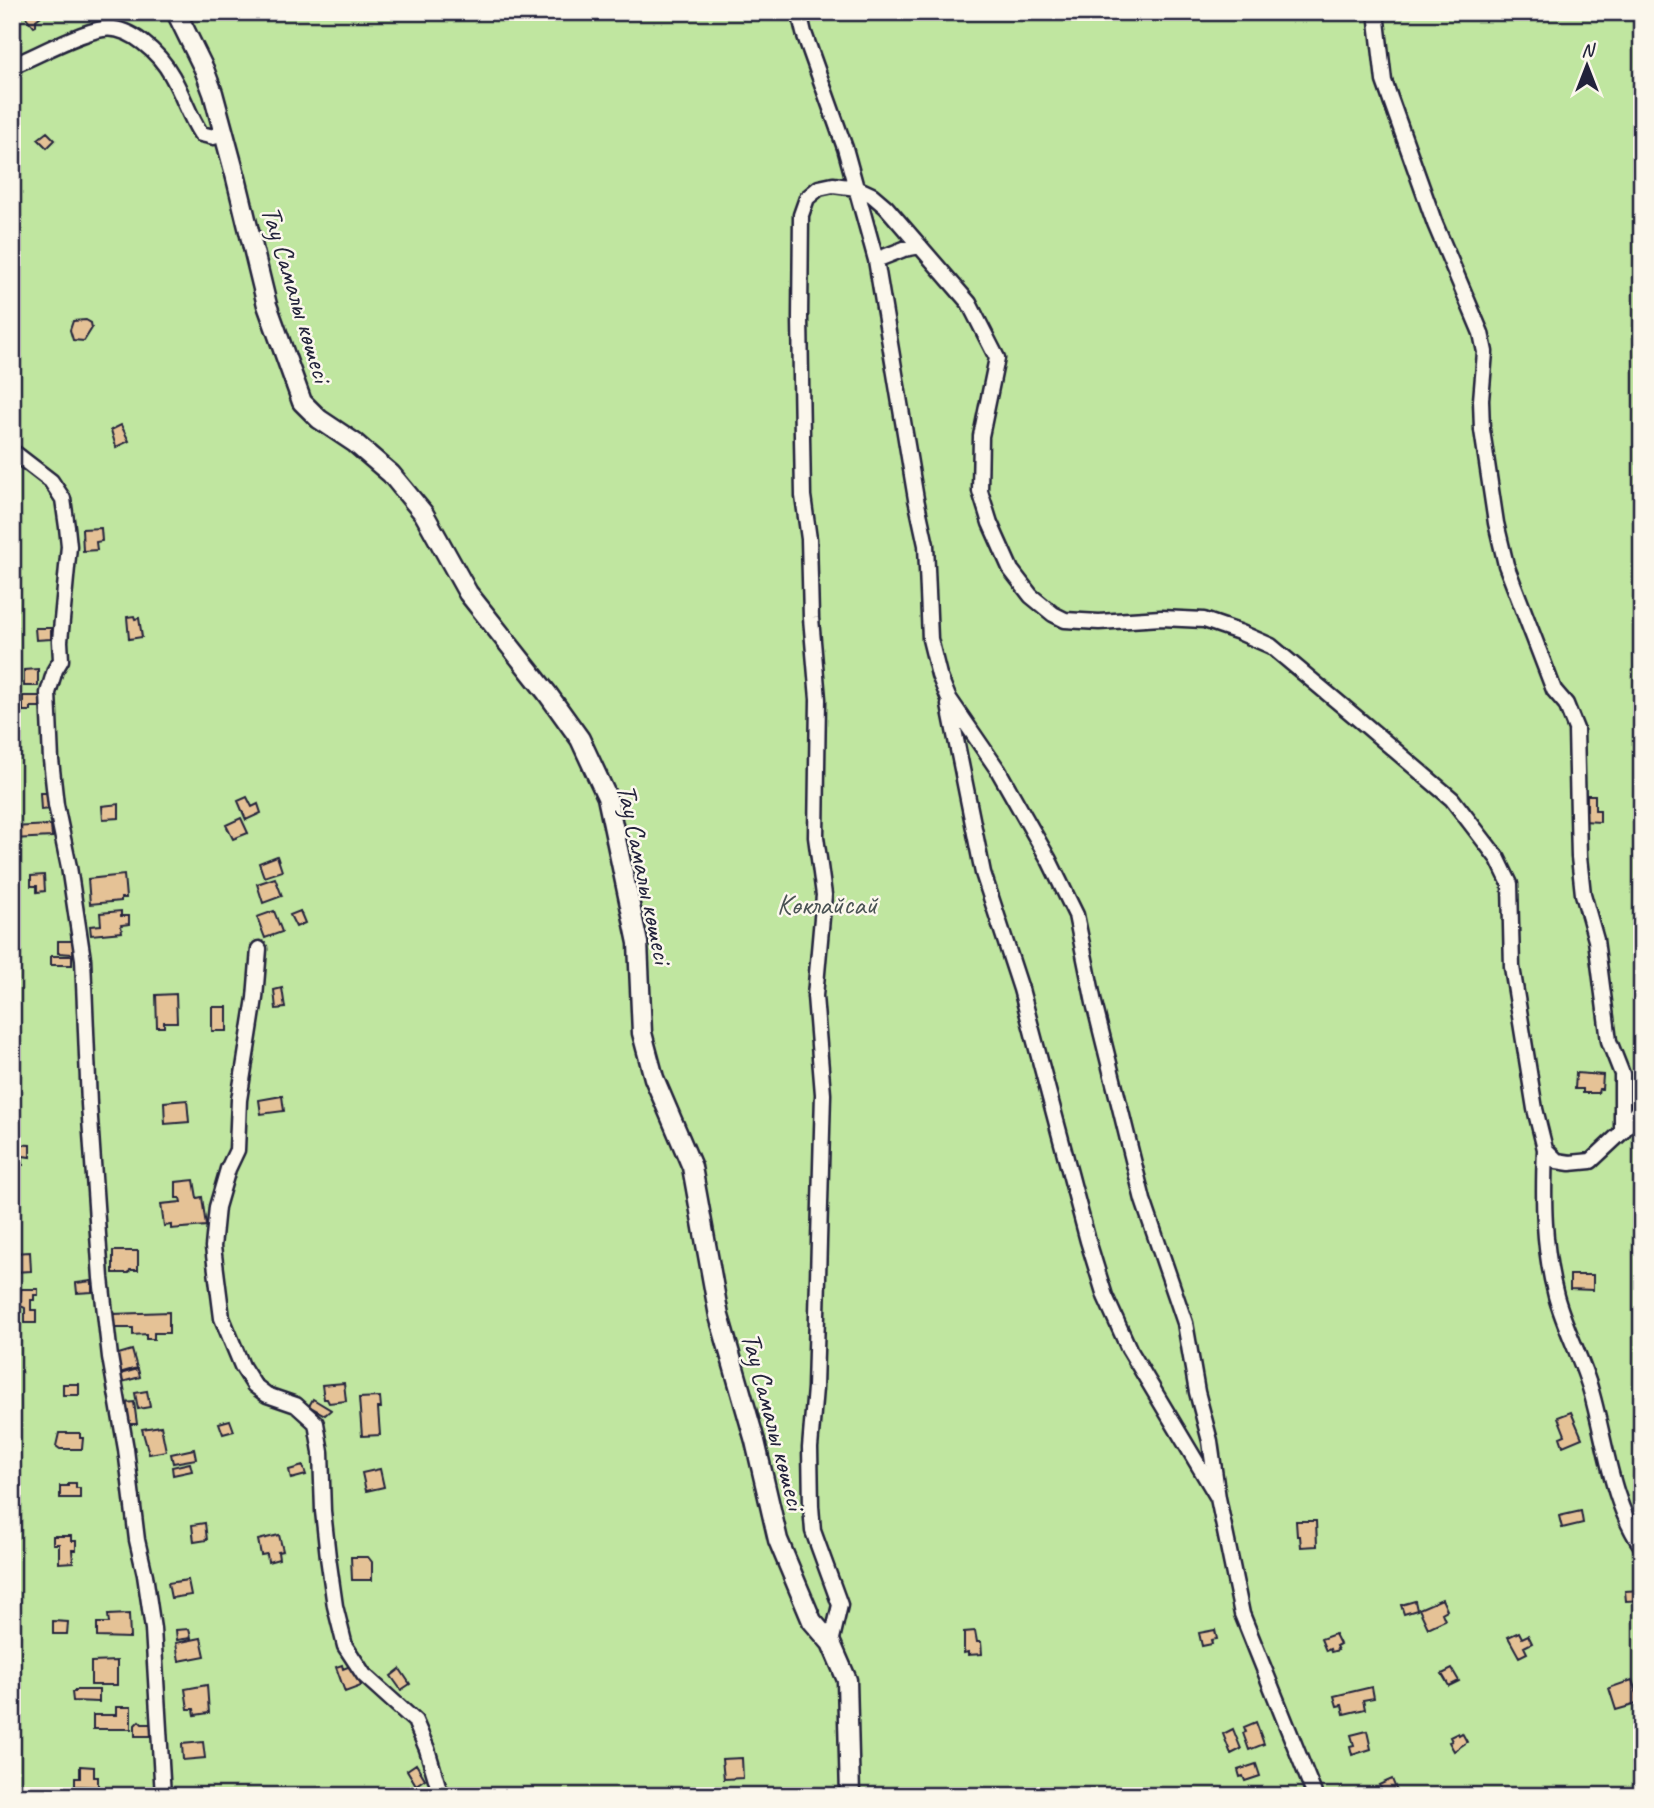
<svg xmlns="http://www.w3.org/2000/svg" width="1654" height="1808" viewBox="0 0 1654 1808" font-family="Caveat,sans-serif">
  <rect width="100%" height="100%" fill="#fbf7ec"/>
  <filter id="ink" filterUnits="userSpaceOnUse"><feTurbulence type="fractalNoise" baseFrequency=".0143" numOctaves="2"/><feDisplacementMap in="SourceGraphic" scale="14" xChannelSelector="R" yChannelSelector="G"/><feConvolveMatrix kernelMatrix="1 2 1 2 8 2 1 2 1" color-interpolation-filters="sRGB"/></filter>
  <g filter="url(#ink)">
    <path fill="#c0e6a0" stroke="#71846e" stroke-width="2" d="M12 12H1642V1796H12Z"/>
    <path fill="#e5c296" stroke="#22223b" stroke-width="2" d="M46 12 36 20V26L34 27 22 12Z
      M47 132 55 140 47 148 38 139Z
      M86 320 91 323 92 328 84 341 73 340 70 330 73 321Z
      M121 425 129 441 116 447 111 430Z
      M101 528 102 541 96 542 97 550 83 551 82 529Z
      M134 616 135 619 139 618 142 637 129 639 127 617Z
      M35 628H51V639L36 640Z
      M38 669V686H24V670Z
      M23 696H40V707H31V711H23Z
      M40 793H48L49 809 41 810Z
      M1587 795H1595V810H1600V822L1583 821V810H1587Z
      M247 797 252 807 258 804 261 813 246 820 238 801Z
      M119 804V818L103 819 102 806Z
      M241 818 248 833 233 839 226 825Z
      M51 825 52 837 12 839V827Z
      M277 856 282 871 264 877 259 863Z
      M44 875 45 891 37 892V886H31V876Z
      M124 875 126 898H121V901L90 904 88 879Z
      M275 878 282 896 263 903 257 884Z
      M121 911V916H129V924L121 925 122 932 91 935 90 926 101 925 100 913Z
      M274 911 282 932 265 938 257 917Z
      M300 911 305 923 296 927 290 915Z
      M58 941H74L73 954 58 953Z
      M51 956H72V965H51Z
      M282 988 285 1008 276 1009 274 990Z
      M176 994 177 1022H164V1027H157L156 995Z
      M212 1007H227V1031H212Z
      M1576 1073 1603 1075 1602 1089H1599L1598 1093H1583V1089H1575Z
      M282 1096 284 1111 261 1114 259 1100Z
      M187 1100 189 1122 165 1124 164 1102Z
      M12 1144 30 1145V1157L23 1156V1165H12Z
      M194 1180 197 1198 202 1197 206 1226 171 1229V1225L164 1226 161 1204 181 1202 180 1198H176V1182Z
      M113 1251H138V1270H130L129 1273H113Z
      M30 1252 31 1271 13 1272 12 1253Z
      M1570 1275H1593V1290L1570 1289Z
      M92 1281V1292L77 1293 76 1283Z
      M21 1289H38V1295H34V1300H31V1310H36V1323H25V1308L19 1305Z
      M169 1312V1333H154V1339H146V1334L133 1335V1328H113V1314Z
      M132 1350 137 1368 119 1373 115 1355Z
      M138 1369 140 1377 122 1382 120 1374Z
      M344 1383 346 1401 329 1403 327 1399H324L322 1385Z
      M63 1384H79V1395H63Z
      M147 1391 150 1407 138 1409 135 1393Z
      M380 1397 381 1408H378L380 1435 362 1436 359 1398Z
      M313 1399 331 1410 325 1415 309 1406Z
      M134 1402 137 1424H126L125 1403Z
      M1571 1412 1582 1438 1563 1446 1560 1437 1565 1435 1558 1417Z
      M230 1420 234 1431 223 1434 219 1423Z
      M161 1426 166 1451 149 1454 142 1429Z
      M59 1433H80V1438H83L82 1449H60L56 1446Z
      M194 1449 196 1459 173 1463 171 1454Z
      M190 1463 192 1471 173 1475 172 1467Z
      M303 1466 306 1475 291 1479 289 1470Z
      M380 1469 384 1487 366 1491 362 1473Z
      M68 1483H76V1488H80V1498H60V1486H68Z
      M1581 1511 1583 1523 1562 1528 1559 1516Z
      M1296 1521H1316L1317 1546 1301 1547 1300 1536H1297Z
      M205 1523 207 1540 194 1542 192 1525Z
      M279 1535 283 1551 278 1552 279 1559 268 1562 267 1554 261 1555 258 1540Z
      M53 1536H71V1541H76V1550H72L73 1562 59 1563V1544H53Z
      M351 1557H368L372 1562V1580H352Z
      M188 1580 191 1595 171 1598 168 1583Z
      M1642 1590V1600L1626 1601 1625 1591Z
      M1442 1599 1447 1610 1442 1613 1445 1620 1428 1628 1419 1609Z
      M1415 1601 1417 1610 1404 1614 1401 1605Z
      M129 1614 130 1638 97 1637V1623H109L108 1615Z
      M53 1621 68 1622 67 1634H53Z
      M189 1629 191 1638 177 1640 176 1630Z
      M1215 1630 1217 1639 1211 1640 1212 1644 1202 1646 1199 1633Z
      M975 1631 977 1642H981L982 1654 968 1655V1652L964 1653V1632Z
      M1519 1632 1522 1638 1528 1635 1532 1643 1524 1647 1527 1653 1519 1657 1508 1637Z
      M1335 1634 1340 1644 1336 1646 1338 1650 1331 1652 1330 1649 1326 1651 1321 1639Z
      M201 1638 205 1656 179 1661 176 1643Z
      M117 1661V1685H91V1662Z
      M342 1665 343 1669 353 1665 361 1686 345 1692 336 1667Z
      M400 1669 410 1684 401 1690 391 1676Z
      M1452 1669 1459 1681 1449 1686 1442 1674Z
      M1632 1680 1640 1703 1616 1710 1609 1688Z
      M207 1685 209 1713 195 1715 194 1709H188L185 1689Z
      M1372 1687 1374 1698 1363 1700 1365 1709 1344 1714 1342 1705 1337 1706 1334 1696Z
      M75 1690H99V1702L73 1701 72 1692H75Z
      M116 1707H131V1729H93V1715H116Z
      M139 1721 142 1724H153V1736H135V1725Z
      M1256 1722 1264 1744 1249 1750 1243 1733 1246 1732 1244 1727Z
      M1233 1729 1241 1749 1231 1754 1223 1734Z
      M1367 1731 1371 1749 1352 1755 1350 1746 1354 1745 1351 1735Z
      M1458 1733 1459 1735 1462 1733 1467 1742 1454 1751 1449 1742 1452 1741 1450 1737Z
      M203 1742 205 1758 183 1760 182 1744Z
      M742 1758 743 1778 724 1779 722 1759Z
      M416 1764 425 1779 416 1785 407 1770Z
      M1256 1764 1260 1776 1245 1781 1243 1776 1240 1777 1238 1770Z
      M80 1766 94 1767V1777H98V1787L75 1786V1778H80Z
      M1392 1779 1396 1789 1393 1796H1387L1379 1785Z"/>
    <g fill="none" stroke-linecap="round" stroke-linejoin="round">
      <defs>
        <path id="minor" d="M799 12 804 33 845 148 876 260 916 499 926 545 930 639 939 675 948 697 998 770 1049 860 1076 915 1094 1003 1143 1200 1185 1323 1197 1392 1210 1441 1218 1498
          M1376 12 1384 81 1435 224 1481 333 1485 352 1481 400 1482 430 1496 523 1506 565 1554 690 1566 704 1576 729 1579 857 1583 894 1596 940 1609 1041 1622 1074V1132
          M12 66C36 56 80 32 103 29 130 25 160 54 172 76 183 95 189 116 201 134L214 137 223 130
          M876 260 904 249 920 246
          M12 455 16 454 51 481 63 499 67 527 69 546 60 641 61 660 55 670 48 693 51 760 56 805 69 867 83 959 89 1104 101 1278 110 1357 126 1449 137 1540 145 1575 153 1629 163 1796
          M949 705 983 873 1021 989 1088 1241 1105 1296 1129 1349 1218 1498 1242 1614 1315 1796
          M259 949 255 998 239 1100 237 1150 228 1169 217 1207 213 1247 222 1318 242 1366 254 1385 267 1395 296 1405 316 1423 321 1452 323 1511 328 1557 335 1606 345 1646 364 1675 415 1721 427 1749 441 1796
          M1545 1149C1543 1199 1543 1247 1556 1296 1565 1329 1582 1359 1591 1391 1606 1443 1611 1502 1642 1547
          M831 1643 840 1605 813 1531 811 1506 810 1448 815 1388 823 1094 815 996 824 895 816 837 818 699 811 618 809 539 803 496 800 318 801 215 807 198 819 188 833 185 857 188 872 195 886 207 969 303 997 358 981 436 980 491 990 523 1011 570 1031 596 1053 614 1065 620 1099 622 1161 618 1204 620 1239 632 1271 646 1363 723 1452 799 1498 859 1510 884 1512 967 1535 1109 1545 1149 1557 1161 1570 1163 1591 1161 1622 1132 1642 1105"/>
        <path id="tertiary" d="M176 12 204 69 213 93 236 178 267 305 302 402 319 419 355 443 391 474 424 514 468 593 547 693 580 739 607 797 638 943 642 1033 654 1078 692 1167 719 1316 755 1441 778 1540 812 1621 831 1643 847 1680 850 1796"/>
      </defs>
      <use href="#minor" stroke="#22223b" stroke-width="19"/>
      <use href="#tertiary" stroke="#22223b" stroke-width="23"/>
      <use href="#minor" stroke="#fbf7ec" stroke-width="14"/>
      <use href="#tertiary" stroke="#fbf7ec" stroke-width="18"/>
    </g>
  </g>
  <g text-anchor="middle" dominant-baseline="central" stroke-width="5" stroke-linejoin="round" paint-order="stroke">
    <g font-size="28" fill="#22223b" stroke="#fbf7ec">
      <text transform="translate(297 294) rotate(73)">Тау Самалы көшесі</text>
      <text transform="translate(645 874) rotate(78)">Тау Самалы көшесі</text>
      <text transform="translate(774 1421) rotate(75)">Тау Самалы көшесі</text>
    </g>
    <g font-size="28" fill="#4a5354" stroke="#fbf7ec">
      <text x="827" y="904">Көклайсай</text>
    </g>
  </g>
  <rect width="1654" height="1808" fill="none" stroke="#fbf7ec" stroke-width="42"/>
  <rect x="21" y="21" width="1612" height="1766" fill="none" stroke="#22223b" stroke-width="2.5" filter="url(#ink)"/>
  <g transform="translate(1587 66)" stroke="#fbf7ec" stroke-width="5" paint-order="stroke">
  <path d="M0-5L12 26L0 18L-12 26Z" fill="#22223b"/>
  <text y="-10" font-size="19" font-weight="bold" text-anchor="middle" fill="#22223b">N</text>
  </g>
</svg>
